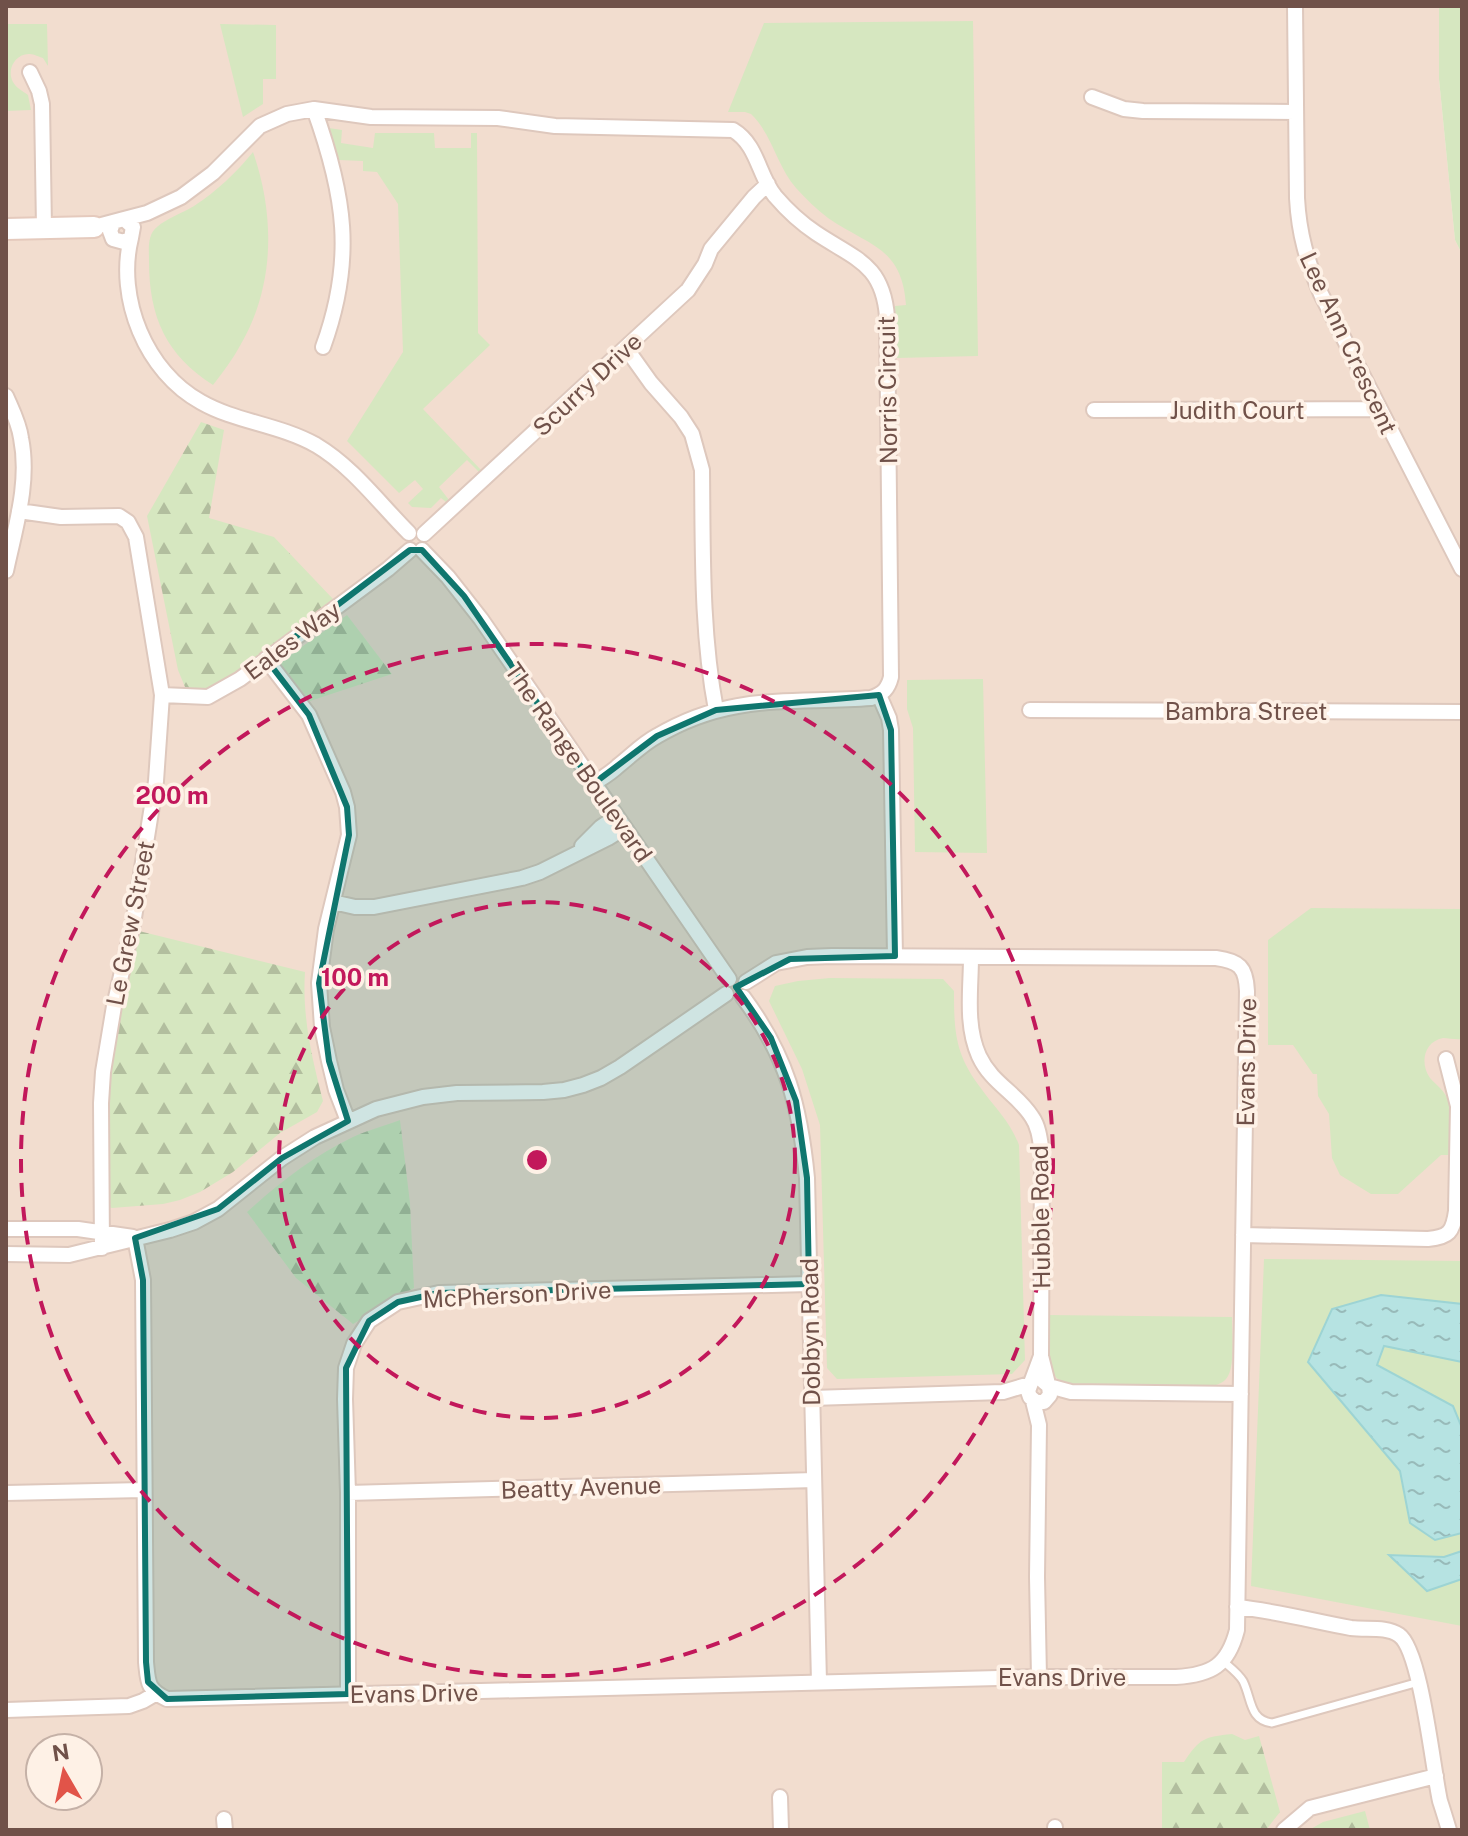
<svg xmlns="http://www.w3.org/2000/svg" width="1468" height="1836" viewBox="0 0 1468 1836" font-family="'Public Sans',sans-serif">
  <defs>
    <pattern id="forest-firs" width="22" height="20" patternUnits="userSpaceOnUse" patternTransform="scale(2)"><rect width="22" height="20" fill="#d6e7c0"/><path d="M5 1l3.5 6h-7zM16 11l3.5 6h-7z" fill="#b2be9e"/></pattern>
    <pattern id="water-ripples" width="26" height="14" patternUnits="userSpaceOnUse" patternTransform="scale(2)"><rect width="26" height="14" fill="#b6e3e2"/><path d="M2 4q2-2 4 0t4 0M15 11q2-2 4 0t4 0" fill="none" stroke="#98bab9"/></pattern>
  </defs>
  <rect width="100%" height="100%" fill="#fbece0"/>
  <path fill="#f2ddcf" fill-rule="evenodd" d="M6 6H1439V79L1455 240 1462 254V1830H6ZM40 1748H88V1796H40Z"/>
  <path fill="#d6e7c0" d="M1439 6H1462V254L1455 240 1439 79Z
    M973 21 978 356 897 358 895 306 906 305C902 246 868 246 828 218 816 209 806 199 796 188 777 166 772 134 751 114L745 112H728L764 23Z
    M6 24H47L48 66 43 58C39 57 34 54 30 54 16 53 6 69 13 82 16 88 23 91 28 95L31 110 6 111Z
    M220 24 276 25V79H263V104L243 117Z
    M329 128 342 130 341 143 373 148 375 133H434L435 148H471V133H477L478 333 490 345 423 409 481 470 479 472 467 460 439 487 449 500 446 502 441 498 431 508 412 507 408 503 423 489 415 480 399 493 347 441 403 352 398 204 377 172 363 171V161L339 160Z
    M253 152C275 215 275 285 241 344 233 359 223 372 213 385 166 355 149 317 149 261 149 249 147 235 157 227 167 218 183 213 194 206 217 191 236 173 253 152Z
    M983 679 987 853 915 852 913 728 907 709V680Z
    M1311 908 1462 909V1039C1456 1040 1449 1038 1443 1038 1423 1042 1420 1064 1430 1078 1436 1085 1443 1089 1447 1098 1453 1114 1450 1137 1449 1155H1441L1398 1194H1371L1340 1175 1332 1158 1329 1114 1318 1096 1317 1074H1313L1293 1045H1268V940Z
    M830 978 943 979 954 991C954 1031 955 1054 980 1087 994 1107 1010 1121 1019 1145L1025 1360 1012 1374 837 1379 827 1368 820 1125 802 1069 769 1001 775 986 798 981Z
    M1264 1259 1462 1261V1626L1251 1586Z
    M1048 1315 1232 1317C1232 1331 1235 1364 1228 1376 1225 1382 1220 1384 1212 1386L1067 1385C1041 1374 1048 1339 1048 1315Z"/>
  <path fill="url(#forest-firs)" d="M201 422 224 430 209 518 274 537 333 599 219 686 200 692 185 687 178 670 147 516Z
    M347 615 392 674 310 701 279 663Z
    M139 931 305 972C302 1017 312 1058 323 1101L317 1112 280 1133 233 1172 200 1192 180 1200 163 1204 112 1208 109 1207 110 1067 121 1005Z
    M400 1120 410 1203 414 1288 353 1324 296 1278 247 1212C279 1183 313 1156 353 1137 368 1130 384 1126 400 1120Z
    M1232 1734 1245 1740 1259 1736 1280 1812 1266 1830H1168L1162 1828V1762H1184C1200 1738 1204 1737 1232 1734Z
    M1365 1811 1370 1830H1309L1323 1822Z"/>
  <path fill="url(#water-ripples)" stroke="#9dd4d4" stroke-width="2" d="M1381 1295 1462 1304V1362L1384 1346 1377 1365 1453 1406 1462 1428V1533L1435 1540 1410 1523 1400 1471 1308 1362 1332 1309Z
    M1462 1551V1579L1427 1591 1389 1555 1444 1557Z"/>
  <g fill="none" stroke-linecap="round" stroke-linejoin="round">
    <defs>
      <path id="lane" d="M1224 1662C1231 1668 1238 1673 1243 1681 1252 1699 1249 1720 1272 1723L1419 1682"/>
      <path id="street" d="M1295 6 1297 198C1299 235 1307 261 1321 294L1462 569
        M30 72 39 91 42 104 44 228
        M1092 97 1124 109 1143 111 1296 112
        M314 109C345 195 355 259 323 347
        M124 219 147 213 181 197 213 173 260 126 287 114 314 109 371 117 498 118 555 126 733 130C758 145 758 175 775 196 787 210 801 223 816 233 855 259 883 264 887 317L891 677C888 689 883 694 871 698 791 704 731 692 657 736 642 744 631 756 618 766 611 773 602 778 593 784
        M94 227 124 219 133 227 131 238 124 242 113 239 110 231 113 223
        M131 238C116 298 146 372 201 402 236 422 278 424 316 445 353 467 379 503 409 533
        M626 348 651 383 681 417 692 434 702 470C703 550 701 631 716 710
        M6 396C12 410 19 423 21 438 30 483 15 528 6 571
        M1094 410 1379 409
        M19 511 61 517 119 516 128 522 136 537 162 695 156 781 133 924 114 1006 103 1072 101 1103 102 1248
        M424 534 688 290 705 264 711 249 754 197 768 184
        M422 550 448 577 481 619 729 979
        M266 659 309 715 343 792 347 807 349 835 326 929 319 983 322 1027 329 1061 336 1090 348 1121
        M162 695 208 697 240 679 388 569 410 550
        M879 695 889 718 891 730 895 956
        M1030 710 1462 712
        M582 846 601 827 616 817
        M333 902 355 907H374L522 878 540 872 608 838 624 828
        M971 957C971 989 965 1025 979 1056 992 1084 1017 1093 1032 1117 1039 1127 1040 1140 1042 1153L1041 1356 1048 1384
        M743 997C787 1056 800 1106 807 1178L819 1682
        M6 1229H78L133 1237
        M1243 1235 1428 1239C1449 1237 1453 1232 1456 1211L1458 1106 1446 1059
        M135 1238 143 1280 146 1662C148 1682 147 1690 167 1699L1039 1677H1176C1212 1675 1228 1665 1237 1630L1247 991C1246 967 1239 961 1216 958L832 956 807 957 776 963 746 982
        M6 1254 69 1255 170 1230 194 1222 218 1209 282 1158 315 1137 376 1109 423 1097 457 1093 543 1092 564 1090 583 1085 601 1078 620 1067 726 994
        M1041 1356 1028 1391 1030 1397 1036 1402H1044L1050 1395 1049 1386 1043 1381
        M1049 1386 1071 1392 1241 1394
        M812 1398 1003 1392 1030 1384
        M1033 1401 1039 1425 1037 1577 1039 1677
        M6 1493 143 1490
        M348 1493 814 1480
        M1237 1607C1276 1611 1313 1621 1351 1628 1367 1630 1386 1626 1399 1635 1421 1650 1433 1770 1440 1801 1443 1810 1446 1820 1449 1830
        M348 1694V1493L345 1399 346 1368 354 1344 369 1321 398 1302 439 1293 809 1284
        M6 1710 129 1706 143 1701 155 1694
        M780 1797 781 1830
        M224 1819 225 1830
        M1055 1827V1830
        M1284 1830 1310 1808 1436 1776"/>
      <path id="secondary" d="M6 229 94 227"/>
    </defs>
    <use href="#lane" stroke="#dec8bd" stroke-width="11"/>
    <use href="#street" stroke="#dec8bd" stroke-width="18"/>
    <use href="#secondary" stroke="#e5cabd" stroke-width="24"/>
    <use href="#lane" stroke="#fff" stroke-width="7"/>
    <use href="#street" stroke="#fff" stroke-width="14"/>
    <use href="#secondary" stroke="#fff" stroke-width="20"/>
  </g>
  <path fill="#0f766e" fill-opacity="0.2" stroke="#0f766e" stroke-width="6" stroke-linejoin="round" d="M410 550H422L464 596 593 784 657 736 716 710 879 695 891 730 895 956 790 959 736 987 771 1038 796 1101 807 1178 809 1284 439 1293 398 1302 369 1321 346 1368 348 1694 167 1699 148 1682 146 1662 143 1280 135 1238 218 1209 282 1158 348 1121 329 1061 319 983 349 835 347 807 309 715 266 659Z"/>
  <g fill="none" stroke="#c2185b" stroke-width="4" stroke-dasharray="14 10">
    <circle cx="537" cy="1160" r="258"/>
    <circle cx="537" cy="1160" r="516"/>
  </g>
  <g text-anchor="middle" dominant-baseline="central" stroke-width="7" stroke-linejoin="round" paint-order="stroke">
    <g font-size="24" fill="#705149" stroke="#fef1e6">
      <text transform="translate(1349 343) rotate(65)">Lee Ann Crescent</text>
      <text transform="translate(587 384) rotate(-43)">Scurry Drive</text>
      <text transform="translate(887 390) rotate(-91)">Norris Circuit</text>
      <text x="1237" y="410">Judith Court</text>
      <text transform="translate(292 640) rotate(-37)">Eales Way</text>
      <text x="1246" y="711">Bambra Street</text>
      <text transform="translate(579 762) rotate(55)">The Range Boulevard</text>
      <text transform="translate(130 923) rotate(-79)">Le Grew Street</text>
      <text transform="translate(1246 1062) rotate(-89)">Evans Drive</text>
      <text transform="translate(1040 1217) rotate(-91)">Hubble Road</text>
      <text transform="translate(517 1294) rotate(-3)">McPherson Drive</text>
      <text transform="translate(810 1332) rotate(-91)">Dobbyn Road</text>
      <text transform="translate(581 1487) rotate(-2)">Beatty Avenue</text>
      <text x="1062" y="1677">Evans Drive</text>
      <text transform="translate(414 1693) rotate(-1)">Evans Drive</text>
    </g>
  </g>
  <circle cx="537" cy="1160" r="12" fill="#c2185b" stroke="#fef1e6" stroke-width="4"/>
  <g font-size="24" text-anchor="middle" font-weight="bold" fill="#c2185b" stroke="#fef1e6" stroke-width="7" stroke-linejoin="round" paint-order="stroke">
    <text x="172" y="804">200 m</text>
    <text x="355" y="986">100 m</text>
  </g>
  <rect width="1468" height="1836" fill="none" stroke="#705149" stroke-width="16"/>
  <g transform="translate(64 1772) rotate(351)"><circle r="38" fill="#fef1e6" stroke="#c5b1a7" stroke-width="2"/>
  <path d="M0-6L14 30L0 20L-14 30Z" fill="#e15449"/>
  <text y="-12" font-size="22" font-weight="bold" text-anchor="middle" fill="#705149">N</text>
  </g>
</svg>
